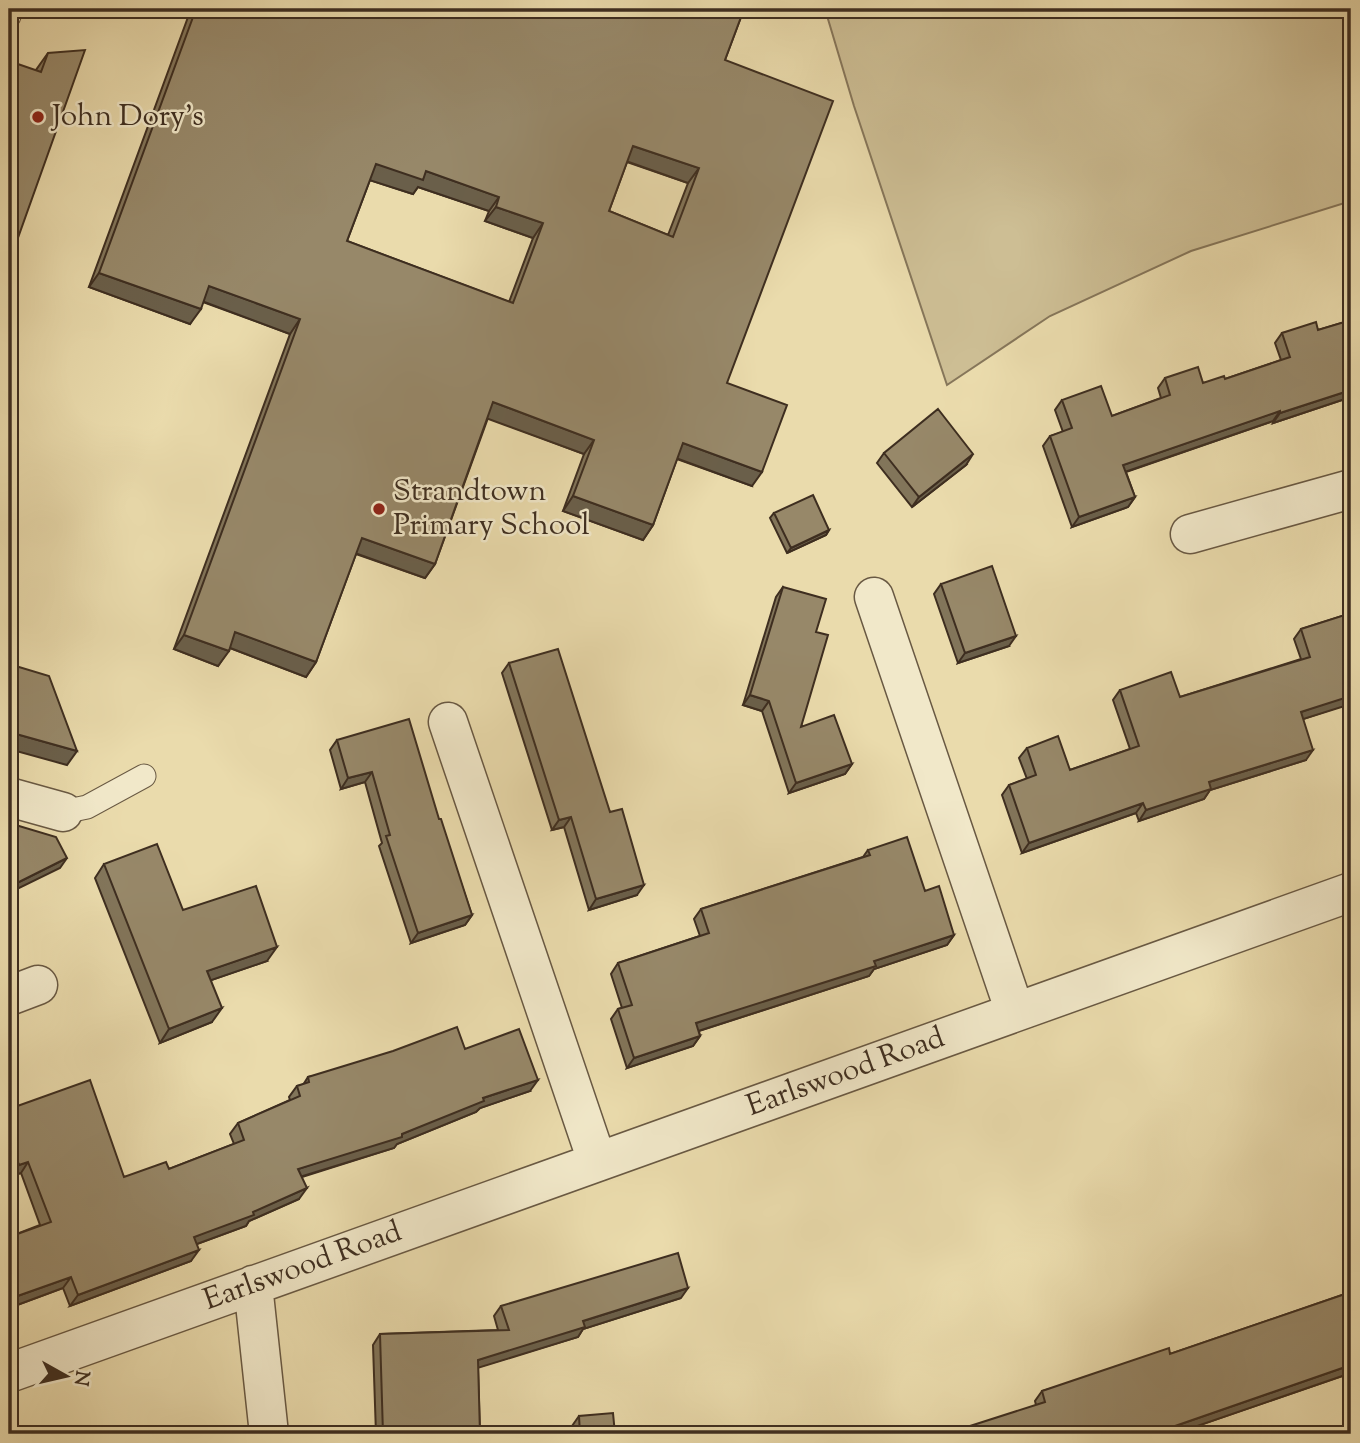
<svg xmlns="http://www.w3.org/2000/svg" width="1360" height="1443" viewBox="0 0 1360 1443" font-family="'Sorts Mill Goudy',serif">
  <rect width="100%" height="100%" fill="#eadbac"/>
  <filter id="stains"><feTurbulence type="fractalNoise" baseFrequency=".00286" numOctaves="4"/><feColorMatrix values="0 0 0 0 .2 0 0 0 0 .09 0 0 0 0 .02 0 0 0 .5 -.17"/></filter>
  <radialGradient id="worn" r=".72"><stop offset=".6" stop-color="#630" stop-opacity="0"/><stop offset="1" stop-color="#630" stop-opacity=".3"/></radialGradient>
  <path fill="#cdbe94" stroke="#86765a" stroke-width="2" d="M825 9H1351V201L1191 251 1050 316 947 385 854 106Z"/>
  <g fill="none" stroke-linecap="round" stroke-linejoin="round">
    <defs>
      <path id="lane" d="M9 16 11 9
        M63 812 87 807 144 776"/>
      <path id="street" d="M1190 534 1351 489
        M874 597 1015 1012
        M448 722 597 1161
        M9 797 63 812
        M9 996 38 985
        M253 1285 269 1434
        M9 1373 1351 892"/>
    </defs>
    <use href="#lane" stroke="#695943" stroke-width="25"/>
    <use href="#street" stroke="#695943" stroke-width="41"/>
    <use href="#lane" stroke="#f1e8c9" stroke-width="23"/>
    <use href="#street" stroke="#f1e8c9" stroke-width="38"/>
  </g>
  <path fill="#82755a" stroke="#3e2e20" stroke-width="2" fill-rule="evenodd" d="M191 9H744L725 60 727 383 752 486 677 459 653 525 643 540 563 511 584 454 488 418 435 564 425 578 356 554 316 662 306 677 230 648 218 666 174 649 290 334 203 302 190 324 89 287ZM627 162 688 183 668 235 609 211ZM370 180 413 194 418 187 489 211 485 221 533 238 509 302 347 241Z
    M48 53 9 263 36 70Z
    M1351 320V397L1273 423V421L1126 472 1135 497 1128 507 1072 527 1043 446 1050 436 1063 432 1055 410 1062 400 1112 416 1161 398 1158 388 1165 378 1203 383 1225 379 1281 360 1275 343 1282 333 1318 330Z
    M884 453 966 465 912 507 877 463Z
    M774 513 829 530 826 535 787 553 770 518Z
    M941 584 1009 646 958 663 934 594Z
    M783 587 816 632 801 727 852 764 845 774 789 793 762 711 743 705 776 597Z
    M1351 613V703L1303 719 1306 760 1210 790 1204 799 1139 821 1136 813 1022 853 1002 795 1009 785 1027 779 1019 758 1027 748 1070 770 1130 749 1113 700 1120 690 1180 697 1301 659 1294 639 1301 629Z
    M509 663 610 812 637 895 589 910 564 827 552 830 502 673Z
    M337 740 439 819 472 915 465 925 411 943 379 846 382 843 365 782 341 789 330 750Z
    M868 850 925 891 954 935 947 945 874 969 869 976 699 1031 700 1036 693 1046 627 1068 611 1019 618 1009 622 1008 611 974 618 963 700 936 694 919 701 909 863 857Z
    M104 864 267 961 211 980 212 1022 160 1043 95 878Z
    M465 1049 530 1091 480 1108 476 1112 397 1144 394 1148 302 1177 299 1199 249 1221 246 1226 197 1244 191 1261 70 1306 63 1288 9 1308V1237L40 1225 21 1173 11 1176 9 1168V1109L124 1177 169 1169 234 1144 230 1134 238 1123 290 1100 289 1097 297 1086 303 1085 308 1077Z
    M1351 1292V1373L1174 1434 1036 1405 1035 1401 1042 1391 1170 1354Z
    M681 1298 583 1329 578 1337 478 1367 480 1434H376L373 1345 380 1334 498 1330 494 1316 501 1306Z
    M579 1416 615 1434H572V1426Z"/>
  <path fill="#6a5f4a" stroke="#3e2e20" stroke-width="2" d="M633 146 699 168 688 183 623 160Z
    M376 164 426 171 499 197 489 211 418 187 413 194 366 179Z
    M496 207 543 223 533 238 485 221Z
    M99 273 201 309 190 324 89 287Z
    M209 286 300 319 290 334 199 300Z
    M1351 390V397L1273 423 1280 413Z
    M493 402 594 440 584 454 483 417Z
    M1280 411 1273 421 1116 475 1123 465Z
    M683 443 762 472 752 486 673 457Z
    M973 454 966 465 912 507 919 497Z
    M573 496 653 525 643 540 563 511Z
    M1135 497 1128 507 1072 527 1079 517Z
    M829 530 826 535 787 553 791 548Z
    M362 538 435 564 425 578 352 552Z
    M235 632 316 662 306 677 225 646Z
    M184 635 229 651 218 666 174 649Z
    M1016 636 1009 646 958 663 965 653Z
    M1351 693V704L1294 722 1301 712Z
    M750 695 769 701 762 711 743 705Z
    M9 732 77 751 67 765 9 749Z
    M1313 750 1306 760 1210 790 1204 799 1139 821 1146 810 1209 782Z
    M852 764 845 774 789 793 796 783Z
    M372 772 365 782 341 789 348 778Z
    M1143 803 1136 813 1022 853 1029 843Z
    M571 817 564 827 552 830 559 820Z
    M67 858 60 868 9 893V887Z
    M644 885 637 895 589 910 596 899Z
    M472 915 465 925 411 943 418 933Z
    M954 935 947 945 874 969 869 976 689 1034 696 1023 874 961Z
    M277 947 267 961 197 985 207 971Z
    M222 1008 212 1022 160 1043 169 1029Z
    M700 1036 693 1046 627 1068 634 1058Z
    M538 1080 530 1091 480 1108 476 1112 397 1144 394 1148 290 1180 298 1169 402 1134 483 1098Z
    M28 1162 21 1173 11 1176 19 1165Z
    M307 1188 299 1199 249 1221 246 1226 186 1248 194 1237Z
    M199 1250 191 1261 70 1306 78 1295Z
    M71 1277 63 1288 9 1308V1299Z
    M688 1288 681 1298 583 1329 578 1337 471 1370 478 1360 583 1321Z
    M1351 1365V1373L1174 1434H1152Z"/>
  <path fill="#978869" stroke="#3e2e20" stroke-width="2" fill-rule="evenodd" d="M196 9H744L725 60 833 101 727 383 787 405 762 472 683 443 653 525 573 496 594 440 493 402 435 564 362 538 316 662 235 632 229 651 184 635 300 319 209 286 201 309 99 273ZM633 146 699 168 673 237 609 211ZM376 164 423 180 426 171 499 197 496 207 543 223 513 303 347 241Z
    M85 50 9 263V61L41 72 48 53Z
    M1351 320V390L1280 413V411L1123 465 1135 497 1079 517 1050 436 1072 428 1062 400 1101 386 1112 416 1170 395 1165 378 1198 367 1203 383 1224 376 1225 379 1290 357 1282 333 1316 322 1318 330Z
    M938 409 973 454 919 497 884 453Z
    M813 495 829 530 791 548 774 513Z
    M992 566 1016 636 965 653 941 584Z
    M783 587 826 599 816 632 828 635 801 727 834 715 852 764 796 783 769 701 750 695Z
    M1351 613V696L1301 712 1313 750 1209 782 1211 789 1146 810 1143 803 1029 843 1009 785 1036 775 1027 748 1058 736 1070 770 1139 746 1120 690 1171 672 1180 697 1310 657 1301 629Z
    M558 649 610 812 622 809 644 885 596 899 571 817 559 820 509 663Z
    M9 664 49 676 77 751 9 732Z
    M409 719 439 819H441L472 915 418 933 386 836 390 835 372 772 348 778 337 740Z
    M9 823 56 837 67 858 9 887Z
    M907 837 925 891 939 886 954 935 874 961 876 966 696 1023 700 1036 634 1058 618 1009 632 1005 618 963 709 933 701 909 870 855 868 850Z
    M157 844 183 910 256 886 277 947 207 971 222 1008 169 1029 104 864Z
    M457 1027 465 1049 519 1029 538 1080 483 1098 484 1101 402 1134V1137L298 1169 307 1188 253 1212 254 1215 194 1237 199 1250 78 1295 71 1277 9 1299V1237L51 1222 28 1162 19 1165 12 1144 9 1145V1109L90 1080 124 1177 166 1162 169 1169 244 1140 238 1123 300 1096 297 1086 309 1082 308 1077 393 1051Z
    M678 1253 688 1288 583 1321 585 1327 478 1360 480 1434H383L380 1334 509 1330 501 1306Z
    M1351 1292V1365L1152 1434H945L1045 1402 1042 1391 1169 1348 1170 1354Z
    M613 1413 615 1434H580L579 1416Z
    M906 1427 909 1434H884Z"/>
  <g fill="#8f2418" stroke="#f1e8c9" stroke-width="2.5">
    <circle cx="38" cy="117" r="7"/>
    <circle cx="379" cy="509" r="7"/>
  </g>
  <g text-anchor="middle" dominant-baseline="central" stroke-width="5" stroke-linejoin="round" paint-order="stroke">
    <g font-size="30" fill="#3e2e20" stroke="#f1e8c9" text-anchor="start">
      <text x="52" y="117">John Dory's</text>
      <text x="393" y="492">Strandtown<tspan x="393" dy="34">Primary School</tspan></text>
    </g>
    <g font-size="30" fill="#3e2e20" stroke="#f1e8c9">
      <text transform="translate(846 1073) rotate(-20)">Earlswood Road</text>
      <text transform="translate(303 1267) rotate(-20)">Earlswood Road</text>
    </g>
  </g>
  <rect width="1360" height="1443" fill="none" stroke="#eadbac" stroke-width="35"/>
  <rect x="10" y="10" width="1339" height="1422" fill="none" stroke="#3e2e20" stroke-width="3.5"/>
  <rect x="18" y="18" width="1325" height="1408" fill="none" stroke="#3e2e20" stroke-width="2"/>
  <g transform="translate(66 1376) rotate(98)" stroke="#f1e8c9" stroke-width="5" paint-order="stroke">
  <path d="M0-5L12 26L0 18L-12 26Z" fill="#3e2e20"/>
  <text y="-10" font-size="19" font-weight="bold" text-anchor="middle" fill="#3e2e20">N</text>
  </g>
  <rect width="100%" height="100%" filter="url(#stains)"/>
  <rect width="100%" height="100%" fill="url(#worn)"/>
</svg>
